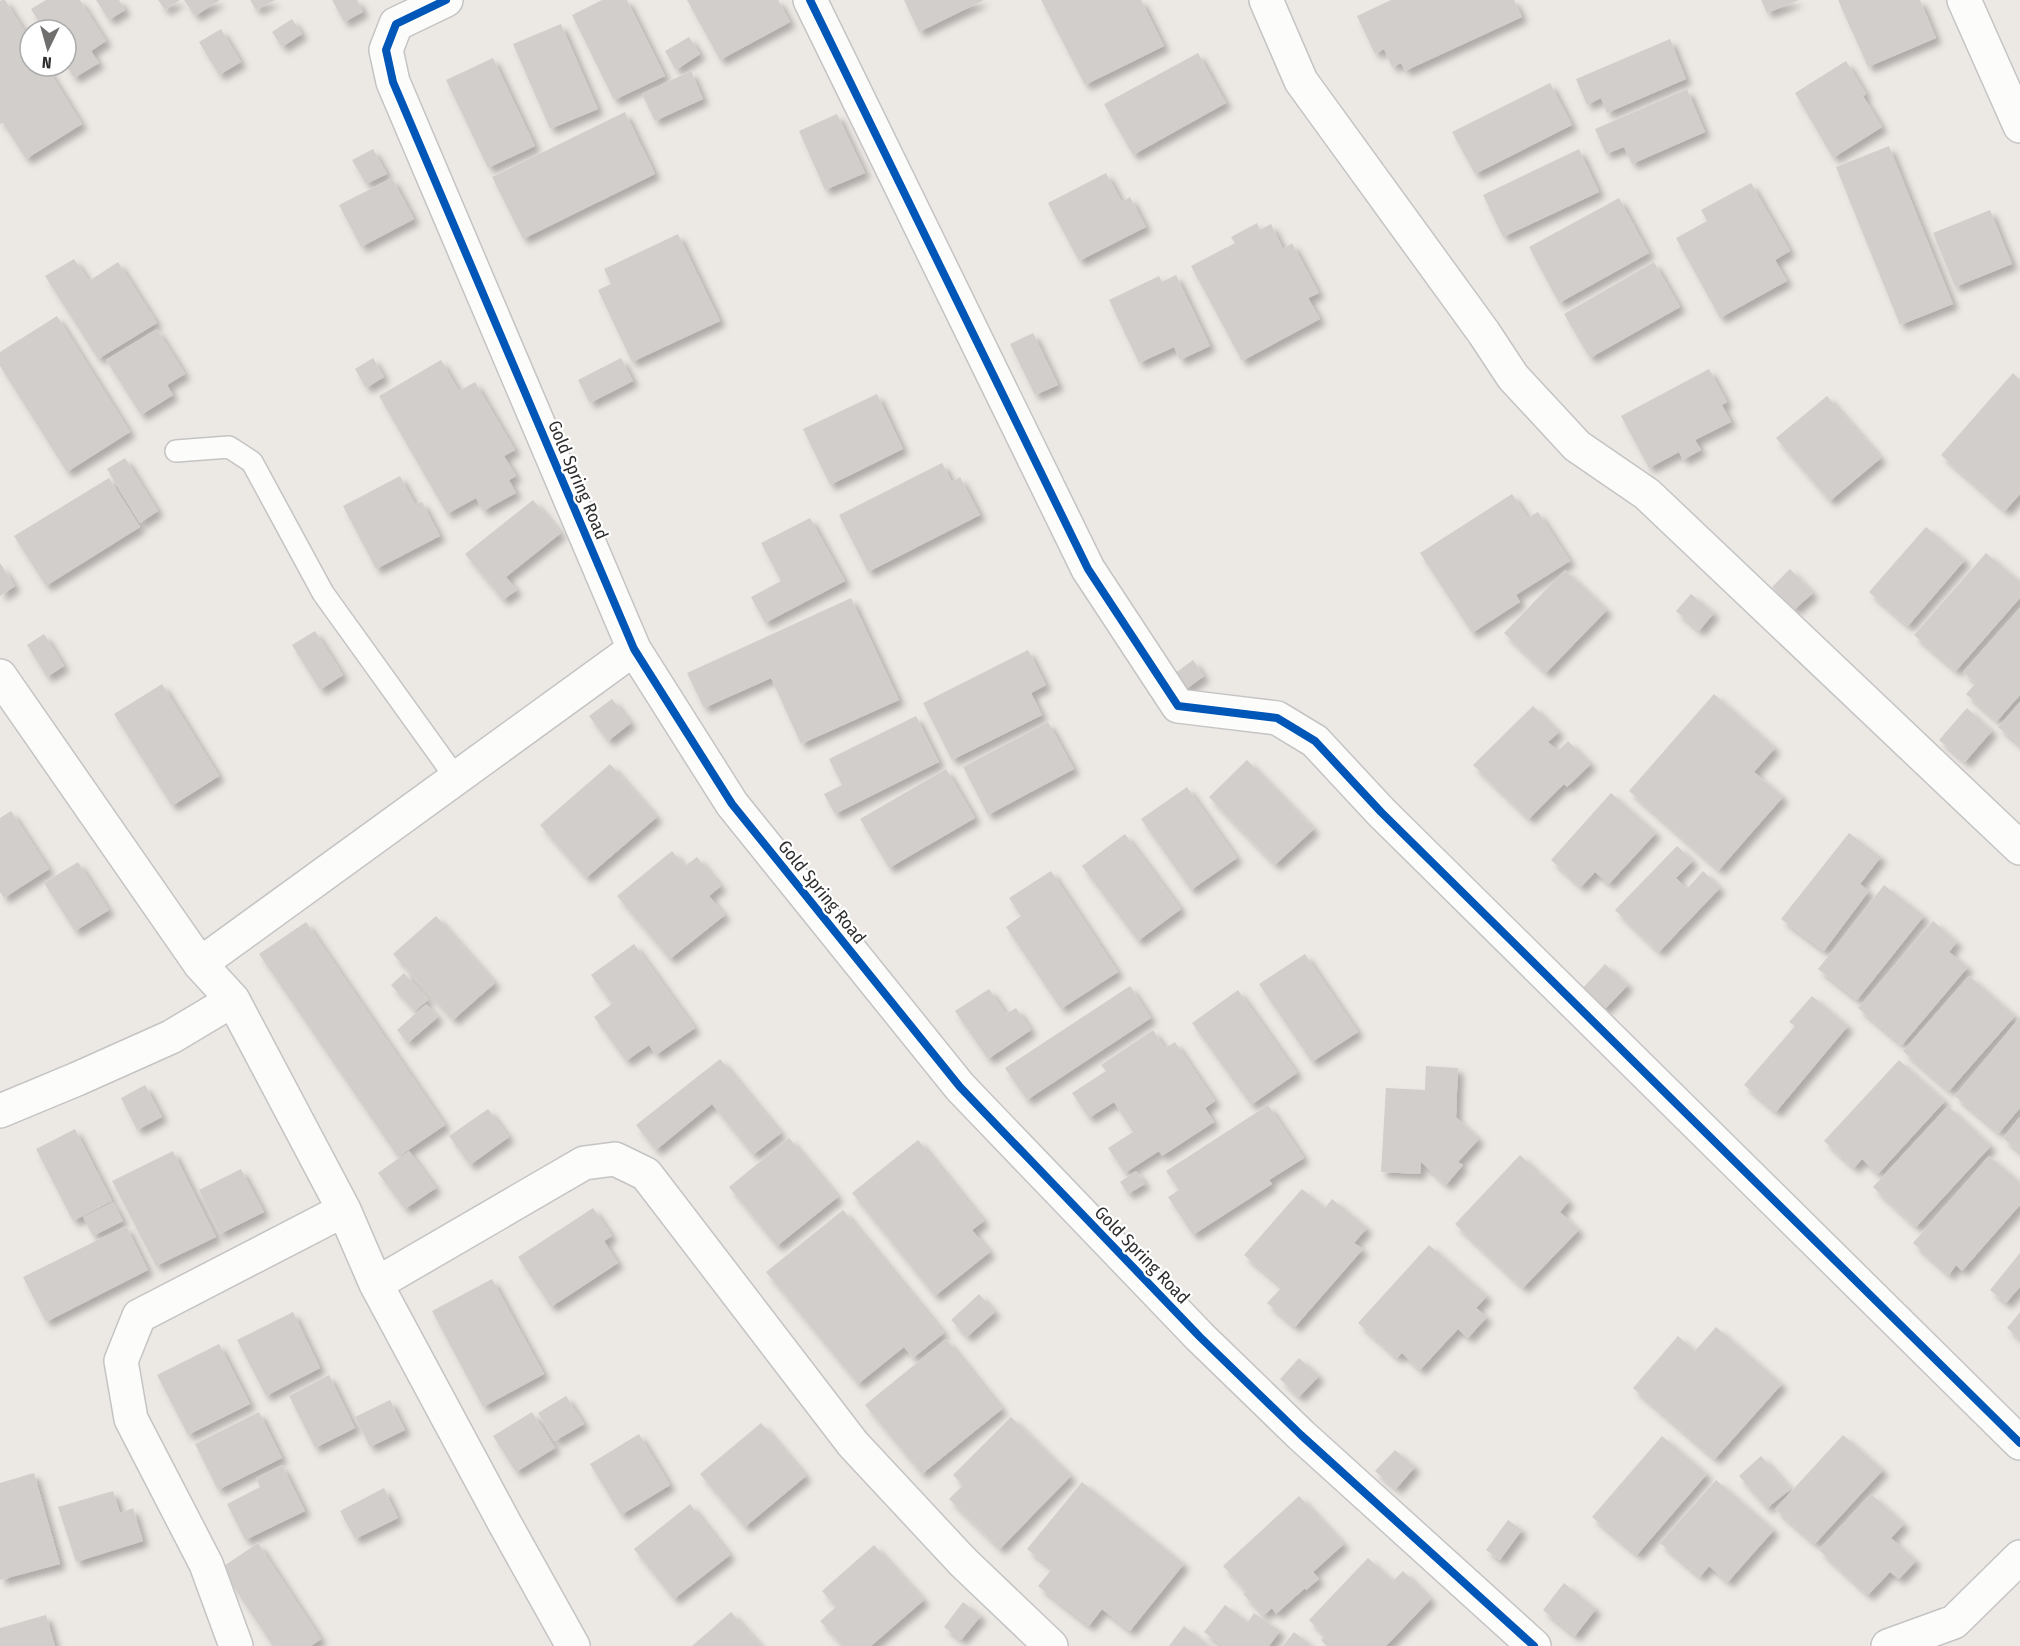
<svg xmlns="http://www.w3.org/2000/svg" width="2020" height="1646" viewBox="0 0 2020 1646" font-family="'Fira Sans Condensed',sans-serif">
  <defs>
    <filter id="shadow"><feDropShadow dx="5.5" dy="5.5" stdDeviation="3" flood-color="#0004"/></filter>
  </defs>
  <rect width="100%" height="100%" fill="#ece8e4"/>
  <path fill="#d1cecb" filter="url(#shadow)" d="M2 0H5L30 40V66H46L82 124 26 159 3 123 0 124V1Z
    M46 0H80L106 41 91 51 99 63 74 78 66 65V30H44L31 9Z
    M96 0H119L125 10 109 20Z
    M158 0H180L165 10Z
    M184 0H220L195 16Z
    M250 0H275L256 10Z
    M332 0H357L363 12 344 22Z
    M602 0H627L665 76 614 100 572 15Z
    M687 0H778L790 22 720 60Z
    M904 0H984L919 32Z
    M1041 0H1141L1164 46 1085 85Z
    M1391 0H1514L1522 17 1405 71 1401 63 1392 67 1384 49 1375 54 1357 16Z
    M1761 0H1799L1767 13Z
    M1838 0H1920L1936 38 1868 67Z
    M292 19 302 34 282 47 272 32Z
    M561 24 598 109 550 129 513 44Z
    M221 29 241 62 219 75 199 42Z
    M689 37 700 54 676 70 665 51Z
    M1670 39 1686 79 1607 113 1601 98 1587 105 1576 79Z
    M1198 53 1226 103 1133 155 1104 104Z
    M493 58 535 146 488 168 446 80Z
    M1846 61 1866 94 1863 96 1882 127 1833 158 1795 93Z
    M691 71 703 99 655 121 642 94Z
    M1550 83 1572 125 1475 174 1452 132Z
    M1687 89 1705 132 1632 164 1624 147 1606 154 1595 129Z
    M625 112 655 174 523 239 492 177Z
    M837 114 865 173 825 190 799 131Z
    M1889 146 1953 304 1900 325 1836 167Z
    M373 149 387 174 366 184 352 160Z
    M1579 149 1599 192 1503 237 1483 195Z
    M1106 173 1122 202 1130 197 1146 227 1079 261 1048 203Z
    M392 178 414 219 361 247 339 205Z
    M1751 183 1790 251 1775 260 1787 281 1720 318 1676 238 1707 221 1701 210Z
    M1619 198 1649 253 1559 303 1529 247Z
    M1990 210 2012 264 1955 287 1933 233Z
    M1257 223 1260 230 1271 224 1283 249 1292 243 1319 293 1308 298 1320 319 1242 361 1191 266 1235 243 1231 237Z
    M678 234 720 321 632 362 598 290 611 284 604 269Z
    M74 259 89 281 118 262 157 323 98 359 45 276Z
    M1654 262 1680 307 1590 358 1564 314Z
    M1176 275 1210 346 1180 360 1174 347 1139 363 1109 300 1159 276 1162 282Z
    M57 316 130 432 67 472 0 366V352Z
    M157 329 185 374 167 385 173 395 141 415 106 360Z
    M1033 333 1058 385 1035 395 1010 344Z
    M373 358 384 377 366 388 355 369Z
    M621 358 633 381 590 403 578 380Z
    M441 360 459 391 475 382 515 450 504 456 516 476 509 480 516 493 483 511 476 498 447 514 379 396Z
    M1709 369 1727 402 1722 405 1731 422 1695 440 1701 450 1683 460 1679 452 1649 468 1621 416Z
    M2013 373 2020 380V494L2005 511 1941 455Z
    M877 394 903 449 830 485 803 429Z
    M1827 396 1881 458 1830 501 1776 438Z
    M125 458 158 511 140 523 107 469Z
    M942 463 952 482 960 477 980 515 868 572 839 515Z
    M400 476 415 504 422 502 440 536 376 569 343 506Z
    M109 478 140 527 46 586 14 536Z
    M1512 494 1528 518 1538 512 1570 561 1516 595 1520 602 1472 633 1420 553Z
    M533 500 561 533 506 577 517 590 503 600 465 554Z
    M810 518 845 581 765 623 751 597 781 581 761 543Z
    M1926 527 1965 560 1908 626 1869 592Z
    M1986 553 2020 582V598L1956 671 1914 635Z
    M0 563 15 586 0 596Z
    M1790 569 1813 593 1794 610 1772 587Z
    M1565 570 1607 610 1546 673 1504 633Z
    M1691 594 1714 613 1699 631 1676 611Z
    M851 598 899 700 801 744 771 678 704 708 687 673Z
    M2020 608V695L1997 721 1966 694 1976 683 1963 672Z
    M315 631 343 675 320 690 292 645Z
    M44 634 64 666 47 677 27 645Z
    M1028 650 1046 685 1031 693 1042 715 952 760 923 703Z
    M1193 660 1204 676 1185 690 1174 674Z
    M162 684 219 776 172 806 114 714Z
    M1714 694 1775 748 1754 772 1783 797 1719 870 1629 791Z
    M612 699 631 723 608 741 589 716Z
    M2020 702V745L1998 727Z
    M1533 706 1559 732 1548 742 1558 751 1568 741 1591 764 1567 787 1564 784 1529 819 1473 765Z
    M1967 708 1992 731 1965 762 1939 740Z
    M916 716 939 762 835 814 824 794 842 785 829 759Z
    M1048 722 1074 769 988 815 963 767Z
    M1247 760 1314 829 1275 865 1209 797Z
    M610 764 657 817 586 878 540 825Z
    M946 769 975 818 889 868 860 819Z
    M1187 787 1237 858 1191 890 1141 819Z
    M1611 793 1656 833 1609 884 1595 872 1581 887 1551 860Z
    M11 811 49 869 4 898 0 892V818Z
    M1849 833 1881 857 1860 884 1869 891 1824 951 1781 919Z
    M1125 834 1181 909 1138 941 1082 866Z
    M1677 846 1693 861 1676 878 1687 889 1703 871 1720 888 1659 952 1615 910Z
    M672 851 685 866 697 857 721 886 709 896 725 915 670 959 617 896Z
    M78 862 109 910 75 931 44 883Z
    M1051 871 1118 972 1061 1009 1006 927 1021 916 1009 898Z
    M1884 885 1924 916 1857 1000 1818 969Z
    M436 916 495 983 453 1020 393 954Z
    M1933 921 1957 942 1949 952 1968 967 1902 1045 1858 1008Z
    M306 922 445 1125 398 1157 259 954Z
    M634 944 695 1028 656 1055 649 1045 626 1061 594 1017 612 1004 591 975Z
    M1305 954 1358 1032 1312 1062 1259 984Z
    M1605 964 1628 985 1604 1010 1581 990Z
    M404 973 428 1000 415 1011 391 985Z
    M1969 976 2015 1016 1949 1091 1903 1051Z
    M1130 986 1151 1018 1027 1100 1005 1068Z
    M989 989 1006 1014 1016 1008 1031 1030 988 1059 955 1011Z
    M1238 990 1297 1073 1251 1105 1192 1023Z
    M1812 996 1848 1026 1776 1112 1744 1085 1795 1026 1789 1022Z
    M426 1004 438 1017 408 1043 397 1030Z
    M2020 1017V1108L1999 1133 1955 1096Z
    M1153 1030 1165 1048 1175 1042 1215 1101 1205 1108 1214 1122 1162 1156 1159 1151 1125 1173 1108 1148 1133 1132 1114 1102 1089 1118 1072 1093 1106 1071 1101 1065Z
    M720 1059 781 1133 753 1155 712 1104 656 1150 636 1125Z
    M1899 1060 1945 1101 1878 1174 1862 1159 1854 1168 1824 1141Z
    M1426 1066 1458 1068 1456 1117 1479 1139 1458 1162 1463 1165 1446 1185 1421 1162 1420 1174 1381 1172 1386 1088 1425 1090Z
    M145 1085 162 1117 137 1130 121 1098Z
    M1268 1105 1304 1158 1269 1180 1272 1184 1193 1235 1168 1197 1179 1190 1166 1171Z
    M1948 1106 1991 1146 1916 1227 1873 1187Z
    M488 1109 509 1137 470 1165 449 1136Z
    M2020 1117V1152L2003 1138Z
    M75 1129 112 1201 73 1221 36 1149Z
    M789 1138 838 1197 777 1246 729 1187Z
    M918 1140 984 1221 972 1230 990 1252 935 1296 852 1193Z
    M173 1151 216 1237 156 1266 112 1181Z
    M409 1151 436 1188 405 1209 378 1173Z
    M1520 1155 1569 1201 1560 1212 1579 1230 1523 1288 1455 1224Z
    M1989 1156 2020 1183V1205L1962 1271 1956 1265 1949 1275 1913 1243Z
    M241 1169 264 1212 220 1234 199 1190Z
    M1136 1171 1145 1184 1128 1194 1120 1182Z
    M1302 1189 1325 1208 1332 1199 1367 1228 1354 1243 1363 1249 1295 1327 1267 1303 1282 1287 1244 1255Z
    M113 1202 123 1221 93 1236 83 1217Z
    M593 1208 612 1236 604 1241 618 1263 551 1307 518 1257Z
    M843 1210 944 1333 913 1358 904 1347 858 1384 766 1272Z
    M126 1226 148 1270 46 1322 23 1277Z
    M1429 1245 1487 1296 1476 1308 1487 1317 1468 1338 1458 1329 1420 1370 1402 1353 1397 1358 1358 1323Z
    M2020 1253V1287L2006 1303 1990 1290Z
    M492 1279 544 1374 483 1407 432 1311Z
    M979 1294 995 1312 967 1337 951 1320Z
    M293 1312 320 1368 266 1396 237 1340Z
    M2020 1312V1339L2007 1328Z
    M1716 1327 1782 1384 1715 1459 1633 1388 1678 1336 1695 1351Z
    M946 1339 1002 1409 922 1474 865 1405Z
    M219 1344 250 1404 188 1435 157 1375Z
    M1299 1358 1319 1376 1299 1397 1280 1379Z
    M329 1375 355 1428 315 1448 289 1396Z
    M566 1396 584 1424 555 1441 538 1413Z
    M390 1400 405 1430 370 1447 355 1417Z
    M259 1412 282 1458 218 1490 195 1444Z
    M532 1412 555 1448 516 1472 493 1436Z
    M1011 1417 1071 1476 1000 1549 949 1499 963 1485 953 1475Z
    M761 1423 806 1476 745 1527 700 1474Z
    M639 1434 670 1485 621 1515 590 1464Z
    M1843 1435 1883 1470 1815 1544 1775 1509Z
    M1662 1436 1707 1474 1637 1555 1592 1517Z
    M1395 1450 1415 1467 1396 1489 1375 1471Z
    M1761 1456 1791 1489 1767 1508 1739 1476Z
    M282 1465 305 1511 245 1540 227 1504 260 1487 256 1478Z
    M34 1473 60 1564 0 1580V1483Z
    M1716 1480 1774 1530 1728 1582 1709 1566 1700 1577 1660 1543Z
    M1082 1482 1184 1564 1130 1631 1102 1609 1089 1626 1038 1586 1052 1569 1027 1549Z
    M384 1488 398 1518 355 1539 340 1511Z
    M113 1491 120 1513 133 1508 143 1541 76 1562 58 1507Z
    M1871 1494 1904 1524 1891 1538 1916 1561 1899 1579 1890 1572 1868 1595 1819 1550Z
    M1299 1496 1344 1544 1313 1572 1319 1579 1306 1590 1305 1588 1276 1614 1272 1608 1264 1615 1243 1594 1246 1591 1223 1566Z
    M690 1504 730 1555 674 1599 634 1549Z
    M1508 1520 1522 1530 1500 1560 1486 1550Z
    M258 1543 321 1639 311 1646H273L221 1568Z
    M874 1545 924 1600 871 1646H843L820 1621 836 1607 822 1591Z
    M1368 1558 1393 1581 1403 1571 1431 1599 1386 1646H1327L1321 1640 1325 1636 1309 1620Z
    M1564 1583 1596 1609 1575 1636 1543 1610Z
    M963 1602 981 1616 961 1640 944 1627Z
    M1225 1605 1248 1622 1254 1613 1280 1631 1269 1646H1223L1204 1632Z
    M731 1612 761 1646H692Z
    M46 1615 55 1646H0V1628Z
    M1184 1626 1209 1646H1169Z
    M1294 1632 1312 1646H1283Z"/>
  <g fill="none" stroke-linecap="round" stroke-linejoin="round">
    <defs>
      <path id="service" d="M176 451 229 447 252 462 323 593 456 778"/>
      <path id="minor" d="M446 0 396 24 386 50 393 82 634 649 732 804 960 1087 1200 1337 1301 1435 1534 1646
        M810 0 1088 569 1178 706 1277 718 1315 741 1381 812 2020 1443
        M1266 0 1301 81 1484 333 1513 377 1577 446 1647 494 2020 848
        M1964 0 2020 126
        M0 676 200 964 233 1000 344 1210 376 1284 505 1524 573 1646
        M200 964 634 649
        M0 1111 77 1079 171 1037 233 1000
        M376 1284 584 1163 615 1159 646 1174 853 1444 963 1562 1051 1646
        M236 1646 206 1564 131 1419 121 1361 139 1316 344 1210
        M1888 1646 1954 1622 2020 1557"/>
    </defs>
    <use href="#service" stroke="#c5c4c5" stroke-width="24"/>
    <use href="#minor" stroke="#c5c4c5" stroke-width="36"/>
    <use href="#service" stroke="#fcfcfb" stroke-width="21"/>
    <use href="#minor" stroke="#fcfcfb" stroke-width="33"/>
    <defs>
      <path id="cycleway" d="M446 0 396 24 386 50 393 82 634 649 732 804 960 1087 1200 1337 1301 1435 1534 1646
        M810 0 1088 569 1178 706 1277 718 1315 741 1381 812 2020 1443"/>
    </defs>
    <use href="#cycleway" stroke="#fff" stroke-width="11"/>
    <use href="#cycleway" stroke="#0057b8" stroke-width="8"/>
  </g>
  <g text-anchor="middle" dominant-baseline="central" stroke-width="4.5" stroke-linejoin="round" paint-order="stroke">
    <g font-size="18" fill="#2e2e2e" stroke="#fff">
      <text transform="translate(578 480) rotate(67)">Gold Spring Road</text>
      <text transform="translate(822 892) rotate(51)">Gold Spring Road</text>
      <text transform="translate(1142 1255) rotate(46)">Gold Spring Road</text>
    </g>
  </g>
  <g transform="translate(48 48) rotate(185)"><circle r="28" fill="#ffffff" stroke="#ababab" stroke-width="1.5"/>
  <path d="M0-4.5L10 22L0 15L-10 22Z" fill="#706f6e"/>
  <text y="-9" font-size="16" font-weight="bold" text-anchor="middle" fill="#2e2e2e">N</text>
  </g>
</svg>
